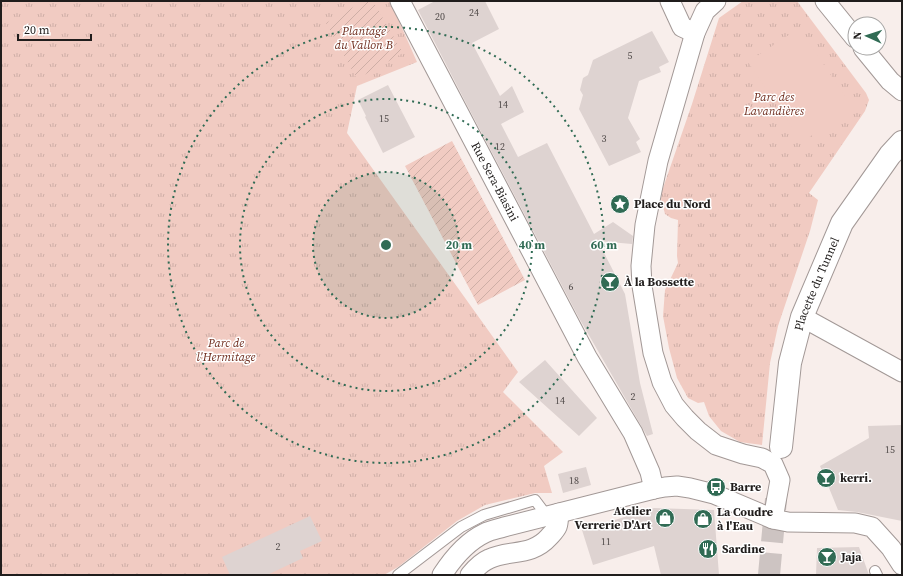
<svg xmlns="http://www.w3.org/2000/svg" width="903" height="576" viewBox="0 0 903 576" font-family="'Source Serif 4',serif">
  <defs>
    <pattern id="park-tufts" width="24" height="20" patternUnits="userSpaceOnUse"><rect width="24" height="20" fill="#f1cbc2"/><path d="M3 7l-1-3M5 7V3M7 7l1-3M15 17l-1-3M17 17v-4M19 17l1-3" fill="none" stroke="#ceaea6"/></pattern>
    <pattern id="garden-furrows" width="10" height="10" patternUnits="userSpaceOnUse"><rect width="10" height="10" fill="#f1cbc2"/><path d="M-1 1l2-2M0 10L10 0M9 11l2-2" fill="none" stroke="#ceaea6"/></pattern>
  </defs>
  <rect width="100%" height="100%" fill="#f8eeeb"/>
  <path fill="url(#park-tufts)" d="M1 1H390L417 62 357 86 347 133 518 372 503 392 563 452 544 466 552 493H535L485 505 457 521 398 567 384 575H5L1 573Z
    M743 1H797L866 93 869 100 865 111 809 193 818 200 810 231 778 326 770 363 762 445 740 442 721 431 709 416 704 402 698 403 688 398 677 378 669 348 663 316 665 290 678 263 677 256 678 220 671 218 665 214 661 199 662 191 692 104 719 18Z"/>
  <path fill="url(#garden-furrows)" d="M364 1H373L403 53 357 79 326 23Z
    M452 141 525 280 478 305 405 166Z"/>
  <path fill="#f1cbc2" d="M799 28 853 108 802 142 748 62Z"/>
  <path fill="#ded3d1" d="M435 1H485L499 29 472 43 500 96 512 86 524 112 501 124 518 157 547 143 594 234 613 222 633 236 632 244 598 241 625 294 640 383 653 434 647 436 579 318 467 105 418 10Z
    M652 31 669 62 659 67 661 72 639 81 628 118 640 139 636 142 641 152 609 166 579 109 583 95 580 90 583 78 588 75 593 60Z
    M388 85 415 137 383 153 365 117 366 116 358 100Z
    M545 360 597 418 579 436 519 382Z
    M902 425V521L857 512 838 510 820 466 869 438 868 426Z
    M586 467 591 485 563 493 558 474Z
    M654 508 714 510 719 575H661L654 546 593 565 582 530Z
    M310 516 322 541 300 551 303 558 267 575H230L222 557Z
    M859 547 869 575H816L817 548Z"/>
  <g fill="none" stroke-linecap="round" stroke-linejoin="round">
    <path stroke="#cdc4c2" stroke-width="22" stroke-dasharray="22 11" stroke-linecap="butt" d="M769 575 776 499"/>
    <defs>
      <path id="lane" d="M875 571 877 575
        M398 575 461 527 484 515 535 500 547 516"/>
      <g id="street">
        <path id="s1" d="M400 1 587 357 633 433 650 472 654 489"/>
        <path d="M670 1 682 27 695 33"/>
        <path d="M716 1 705 11 695 33 658 161 645 225 641 266 642 286 653 353 662 382 674 405 685 418 698 431 716 445 743 454 762 458 773 464 780 480 773 519"/>
        <path d="M825 1 855 38"/>
        <path d="M863 48 890 81 902 91"/>
        <path d="M802 317 902 372"/>
        <path d="M442 575C453 558 466 542 485 533 491 530 498 529 504 527L654 489 665 487 677 486 690 488 714 494 773 519 788 522 855 523 872 527 891 548 902 565"/>
        <path d="M470 575C475 569 482 562 489 559 510 549 531 557 549 537 558 527 558 528 559 513"/>
      </g>
      <g id="secondary">
        <path id="s2" d="M781 447 790 363 802 317 842 223 890 155 902 142"/>
      </g>
    </defs>
    <use href="#lane" stroke="#a29896" stroke-width="12"/>
    <use href="#street" stroke="#a29896" stroke-width="21"/>
    <use href="#secondary" stroke="#a29896" stroke-width="24"/>
    <use href="#lane" stroke="#fff" stroke-width="10"/>
    <use href="#street" stroke="#fff" stroke-width="19"/>
    <use href="#secondary" stroke="#fff" stroke-width="22"/>
  </g>
  <circle cx="386" cy="245" r="73" fill="#306b54" fill-opacity=".12"/>
  <g fill="none" stroke="#306b54" stroke-width="2" stroke-dasharray="2 4">
    <circle cx="386" cy="245" r="73"/>
    <circle cx="386" cy="245" r="146"/>
    <circle cx="386" cy="245" r="218"/>
  </g>
  <defs>
    <symbol id="sight-disc" viewBox="-11 -11 22 22"><circle r="9.5" fill="#306b54" stroke="#fff"/><path d="M0-6L1.8-2.2L6-1.7L2.9 1.2L3.7 5.4L0 3.3L-3.7 5.4L-2.9 1.2L-6-1.7L-1.8-2.2Z" fill="#fff"/></symbol>
    <symbol id="bar-disc" viewBox="-11 -11 22 22"><circle r="9.5" fill="#306b54" stroke="#fff"/><path d="M-6-5H6L.8 .8V4.5H3.5V6h-7V4.5H-.8V.8Z" fill="#fff"/></symbol>
    <symbol id="bus-disc" viewBox="-11 -11 22 22"><circle r="9.5" fill="#306b54" stroke="#fff"/><path d="M-5-6H5V4H4V6H2V4H-2V6H-4V4H-5ZM-3.5-4V0h7V-4ZM-3.5 1.2v1.5H-2V1.2ZM2 1.2v1.5H3.5V1.2Z" fill="#fff"/></symbol>
    <symbol id="shop-disc" viewBox="-11 -11 22 22"><circle r="9.5" fill="#306b54" stroke="#fff"/><path d="M-5-2.5h2.3a2.7 3.5 0 0 1 5.4 0H5L5.5 6h-11ZM-1.5-2.5h3a1.5 2.3 0 0 0-3 0Z" fill="#fff"/></symbol>
    <symbol id="restaurant-disc" viewBox="-11 -11 22 22"><circle r="9.5" fill="#306b54" stroke="#fff"/><path d="M-5-6h1v4h1v-4h1v4h1v-4h1v5L-1.5 .5V6h-2V.5L-5-1ZM5-6V6H3V1.5H1.5Q1.5-4 5-6Z" fill="#fff"/></symbol>
  </defs>
  <g fill-rule="evenodd">
    <use href="#sight-disc" x="609" y="193" width="22" height="22"/>
    <use href="#bar-disc" x="599" y="271" width="22" height="22"/>
    <use href="#bar-disc" x="815" y="467" width="22" height="22"/>
    <use href="#bus-disc" x="705" y="476" width="22" height="22"/>
    <use href="#shop-disc" x="654" y="507" width="22" height="22"/>
    <use href="#shop-disc" x="692" y="508" width="22" height="22"/>
    <use href="#restaurant-disc" x="697" y="538" width="22" height="22"/>
    <use href="#bar-disc" x="816" y="546" width="22" height="22"/>
  </g>
  <g text-anchor="middle" dominant-baseline="central" stroke-width="3" stroke-linejoin="round" paint-order="stroke">
    <g font-size="10" fill="#504a49">
      <text x="474" y="12">24</text>
      <text x="440" y="16">20</text>
      <text x="630" y="55">5</text>
      <text x="503" y="104">14</text>
      <text x="384" y="118">15</text>
      <text x="604" y="138">3</text>
      <text x="500" y="146">12</text>
      <text x="571" y="286">6</text>
      <text x="633" y="396">2</text>
      <text x="560" y="400">14</text>
      <text x="890" y="449">15</text>
      <text x="574" y="480">18</text>
      <text x="606" y="541">11</text>
      <text x="278" y="546">2</text>
    </g>
    <g font-size="12" font-style="italic" fill="#702e1f" stroke="#fff">
      <text x="364" y="31">Plantage<tspan x="364" dy="14">du Vallon B</tspan></text>
      <text x="774" y="97">Parc des<tspan x="774" dy="14">Lavandières</tspan></text>
      <text x="226" y="343">Parc de<tspan x="226" dy="14">l'Hermitage</tspan></text>
    </g>
    <g font-size="12" fill="#201d1c" stroke="#fff">
      <text stroke="none"><textPath href="#s1" startOffset="204">Rue Sera-Biasini</textPath></text>
      <text stroke="none"><textPath href="#s2" startOffset="168">Placette du Tunnel</textPath></text>
    </g>
    <g font-size="12" font-weight="bold" fill="#201d1c" stroke="#fff" text-anchor="start">
      <text x="634" y="204">Place du Nord</text>
      <text x="624" y="282">À la Bossette</text>
      <text x="840" y="478">kerri.</text>
      <text x="730" y="487">Barre</text>
      <text x="651" y="511" text-anchor="end">Atelier<tspan x="651" dy="14">Verrerie D'Art</tspan></text>
      <text x="717" y="512">La Coudre<tspan x="717" dy="14">à l'Eau</tspan></text>
      <text x="722" y="549">Sardine</text>
      <text x="841" y="557">Jaja</text>
    </g>
  </g>
  <circle cx="386" cy="245" r="6" fill="#306b54" stroke="#fff" stroke-width="2"/>
  <g font-size="12" text-anchor="middle" font-weight="bold" fill="#306b54" stroke="#fff" stroke-width="3" stroke-linejoin="round" paint-order="stroke">
    <text x="459" y="249">20 m</text>
    <text x="532" y="249">40 m</text>
    <text x="604" y="249">60 m</text>
  </g>
  <rect width="903" height="576" fill="none" stroke="#201d1c" stroke-width="4"/>
  <g transform="translate(867 36) rotate(273)"><circle r="19" fill="#ffffff" stroke="#a6a5a4"/>
  <path d="M0-3L7 15L0 10L-7 15Z" fill="#306b54"/>
  <text y="-6" font-size="11" font-weight="bold" text-anchor="middle" fill="#201d1c">N</text>
  </g>
  <path d="M18 34v6h73v-6" fill="none" stroke="#201d1c" stroke-width="2"/>
  <text x="24" y="34" font-size="12" fill="#201d1c" stroke="#ffffff" stroke-width="3" paint-order="stroke">20 m</text>
</svg>
